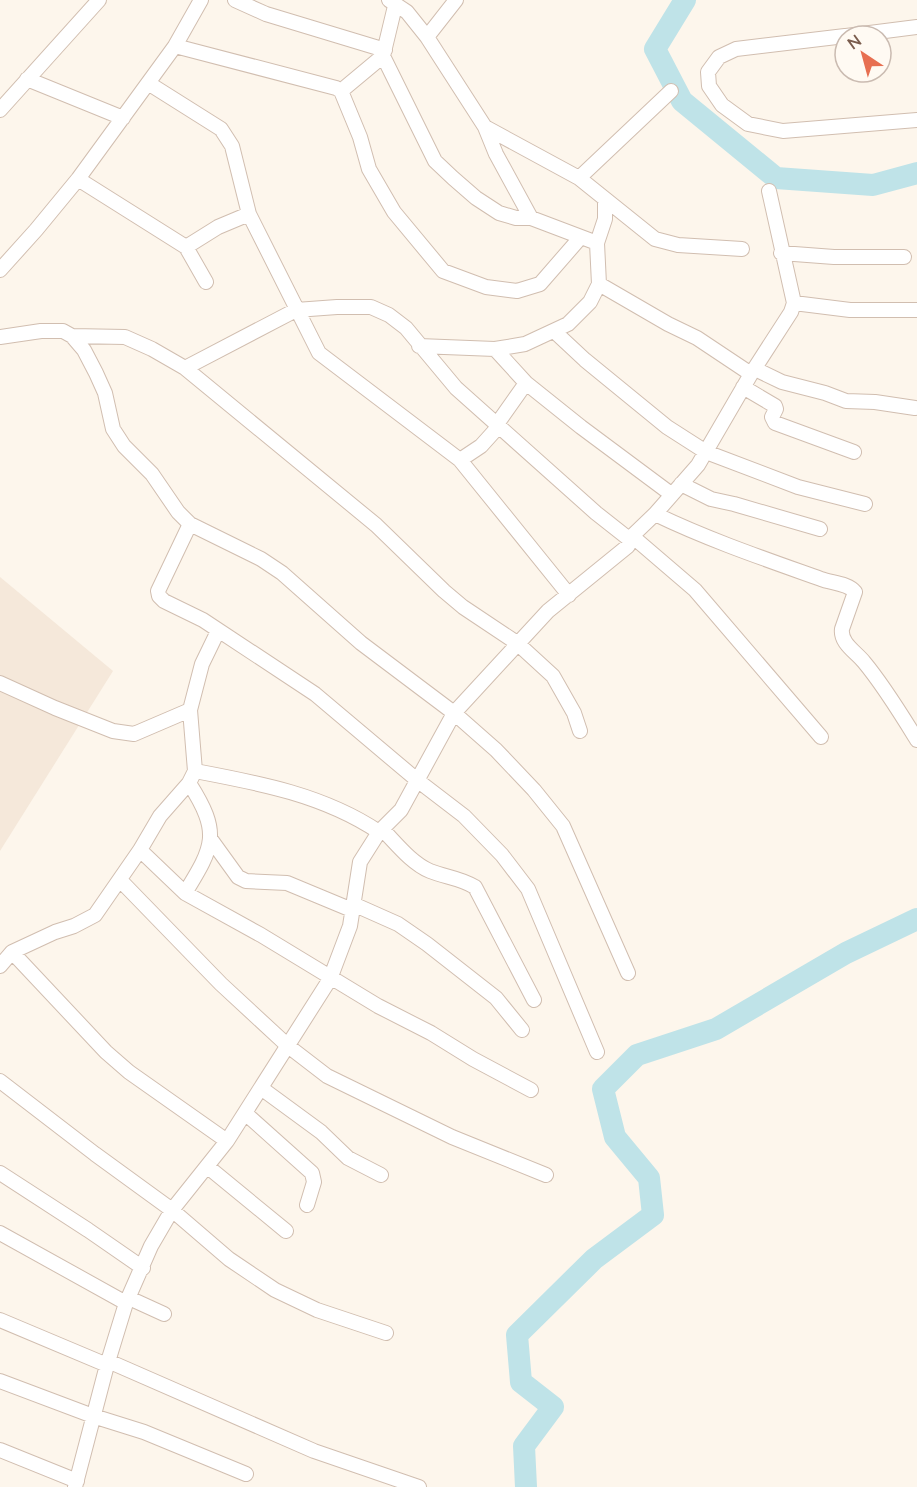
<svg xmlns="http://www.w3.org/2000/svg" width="917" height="1487" viewBox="0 0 917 1487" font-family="Lato,sans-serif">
  <rect width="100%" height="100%" fill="#fdf6ec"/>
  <path fill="#f5e8da" d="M0 577 113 671 0 851Z"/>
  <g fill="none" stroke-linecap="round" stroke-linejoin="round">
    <path stroke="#bfe3e8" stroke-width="22" d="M685 0 655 49 682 101 776 178 873 185 917 173
      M526 1487 524 1446 553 1407 521 1382 517 1335 594 1259 653 1215 649 1178 615 1137 603 1089 637 1055 716 1029 846 953 917 919"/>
    <defs>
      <path id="street" d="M235 0 266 14 385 50
        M389 0 407 12 427 37 485 127 579 178 655 239 678 245 742 249
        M395 6 383 56 435 161 453 178 476 198 499 213 516 218H531L597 243
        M845 36 736 49 719 57 708 72 709 86 722 105 748 124 783 131 917 120
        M846 36 917 27
        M427 37 456 0
        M175 46 336 88 341 91 360 137 369 169 394 212 443 271 486 287 517 291 540 284 580 238
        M27 79 123 118
        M148 83 221 129 232 146 249 214 319 353 460 460 569 595
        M341 91 383 56
        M0 110 99 0
        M485 127 496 154 531 218
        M579 178 671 91
        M78 179 186 247 206 282
        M186 247 218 227 249 214
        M781 253 834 257H904
        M0 270 36 230 78 179 175 46 201 0
        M794 303 850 310H917
        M555 332 585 360 667 427 706 452 798 487 865 504
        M72 336 125 337 152 349 185 368 296 310 337 307H371L389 315 406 328 456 388 596 513 629 539
        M0 337 41 331H63L72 336 84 350 96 373 105 393 113 429 124 446 152 474 178 512 190 524 261 559 282 573 361 643 454 713 496 750 534 790 563 826 628 973
        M419 346 495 349 525 344 568 324 590 302 599 284 597 243 605 219V200
        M495 349 526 383 581 427 671 494
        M185 368 376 525 444 591 463 607 517 643 553 676 574 713 580 731
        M755 369 782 382 825 393 846 401 875 402 915 408
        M751 374 791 312 794 303 769 191
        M743 387 775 406 776 409 772 417 775 423 854 452
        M497 424 526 383
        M460 460 481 446 499 426
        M681 484 711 499 734 504 820 529
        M655 514C709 540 765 559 821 579 831 583 848 583 855 592L842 629C840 643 856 652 864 662 884 686 901 714 917 740
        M190 524 158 591 159 596 164 601 203 620 315 694 417 780 464 816 502 855 528 889 597 1052
        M632 536 695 590 821 737
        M0 683 55 708 113 731 134 734 190 710
        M195 771C259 783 324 795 379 832
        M382 829C396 843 411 863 430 871 445 877 461 878 475 887L534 1000
        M212 841 238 877 246 881 287 883 352 910
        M140 850 185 893 261 935 378 1006 431 1033 473 1059 531 1090
        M120 880 221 984 288 1046 327 1076 452 1137 546 1175
        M185 893C214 846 221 833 189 783
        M353 904 398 924 427 944 496 998 522 1030
        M12 952 106 1052 129 1072 227 1141
        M0 966 12 952 55 932 74 926 95 915 140 850 160 816 189 783 195 771 190 710 202 664 218 631
        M0 1081 95 1154 172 1210 229 1259 275 1290 317 1310 386 1333
        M261 1088 321 1132 348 1158 381 1175
        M245 1113 312 1173 314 1182 307 1205
        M208 1167 286 1231
        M0 1173 88 1230 143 1268
        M0 1233 126 1303
        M129 1298 164 1314
        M0 1320 107 1365
        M108 1361 314 1451 419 1487
        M0 1381 93 1416 144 1432 246 1474
        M0 1450 77 1481
        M75 1487 107 1365 126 1303 151 1246 172 1210 227 1141 330 979 350 926 360 862 379 832 401 810 454 713 548 611 628 546 629 539 655 514 698 465 751 374 697 338 668 324 599 284"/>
    </defs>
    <use href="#street" stroke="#d1beb0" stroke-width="16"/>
    <use href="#street" stroke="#fff" stroke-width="14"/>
  </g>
  <g transform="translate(863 54) rotate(324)"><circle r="28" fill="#fffaf3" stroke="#cabbb1" stroke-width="1.5"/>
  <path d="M0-4.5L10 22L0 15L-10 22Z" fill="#e76f51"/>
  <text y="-9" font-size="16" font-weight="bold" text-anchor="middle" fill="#7a5c4d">N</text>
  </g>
</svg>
